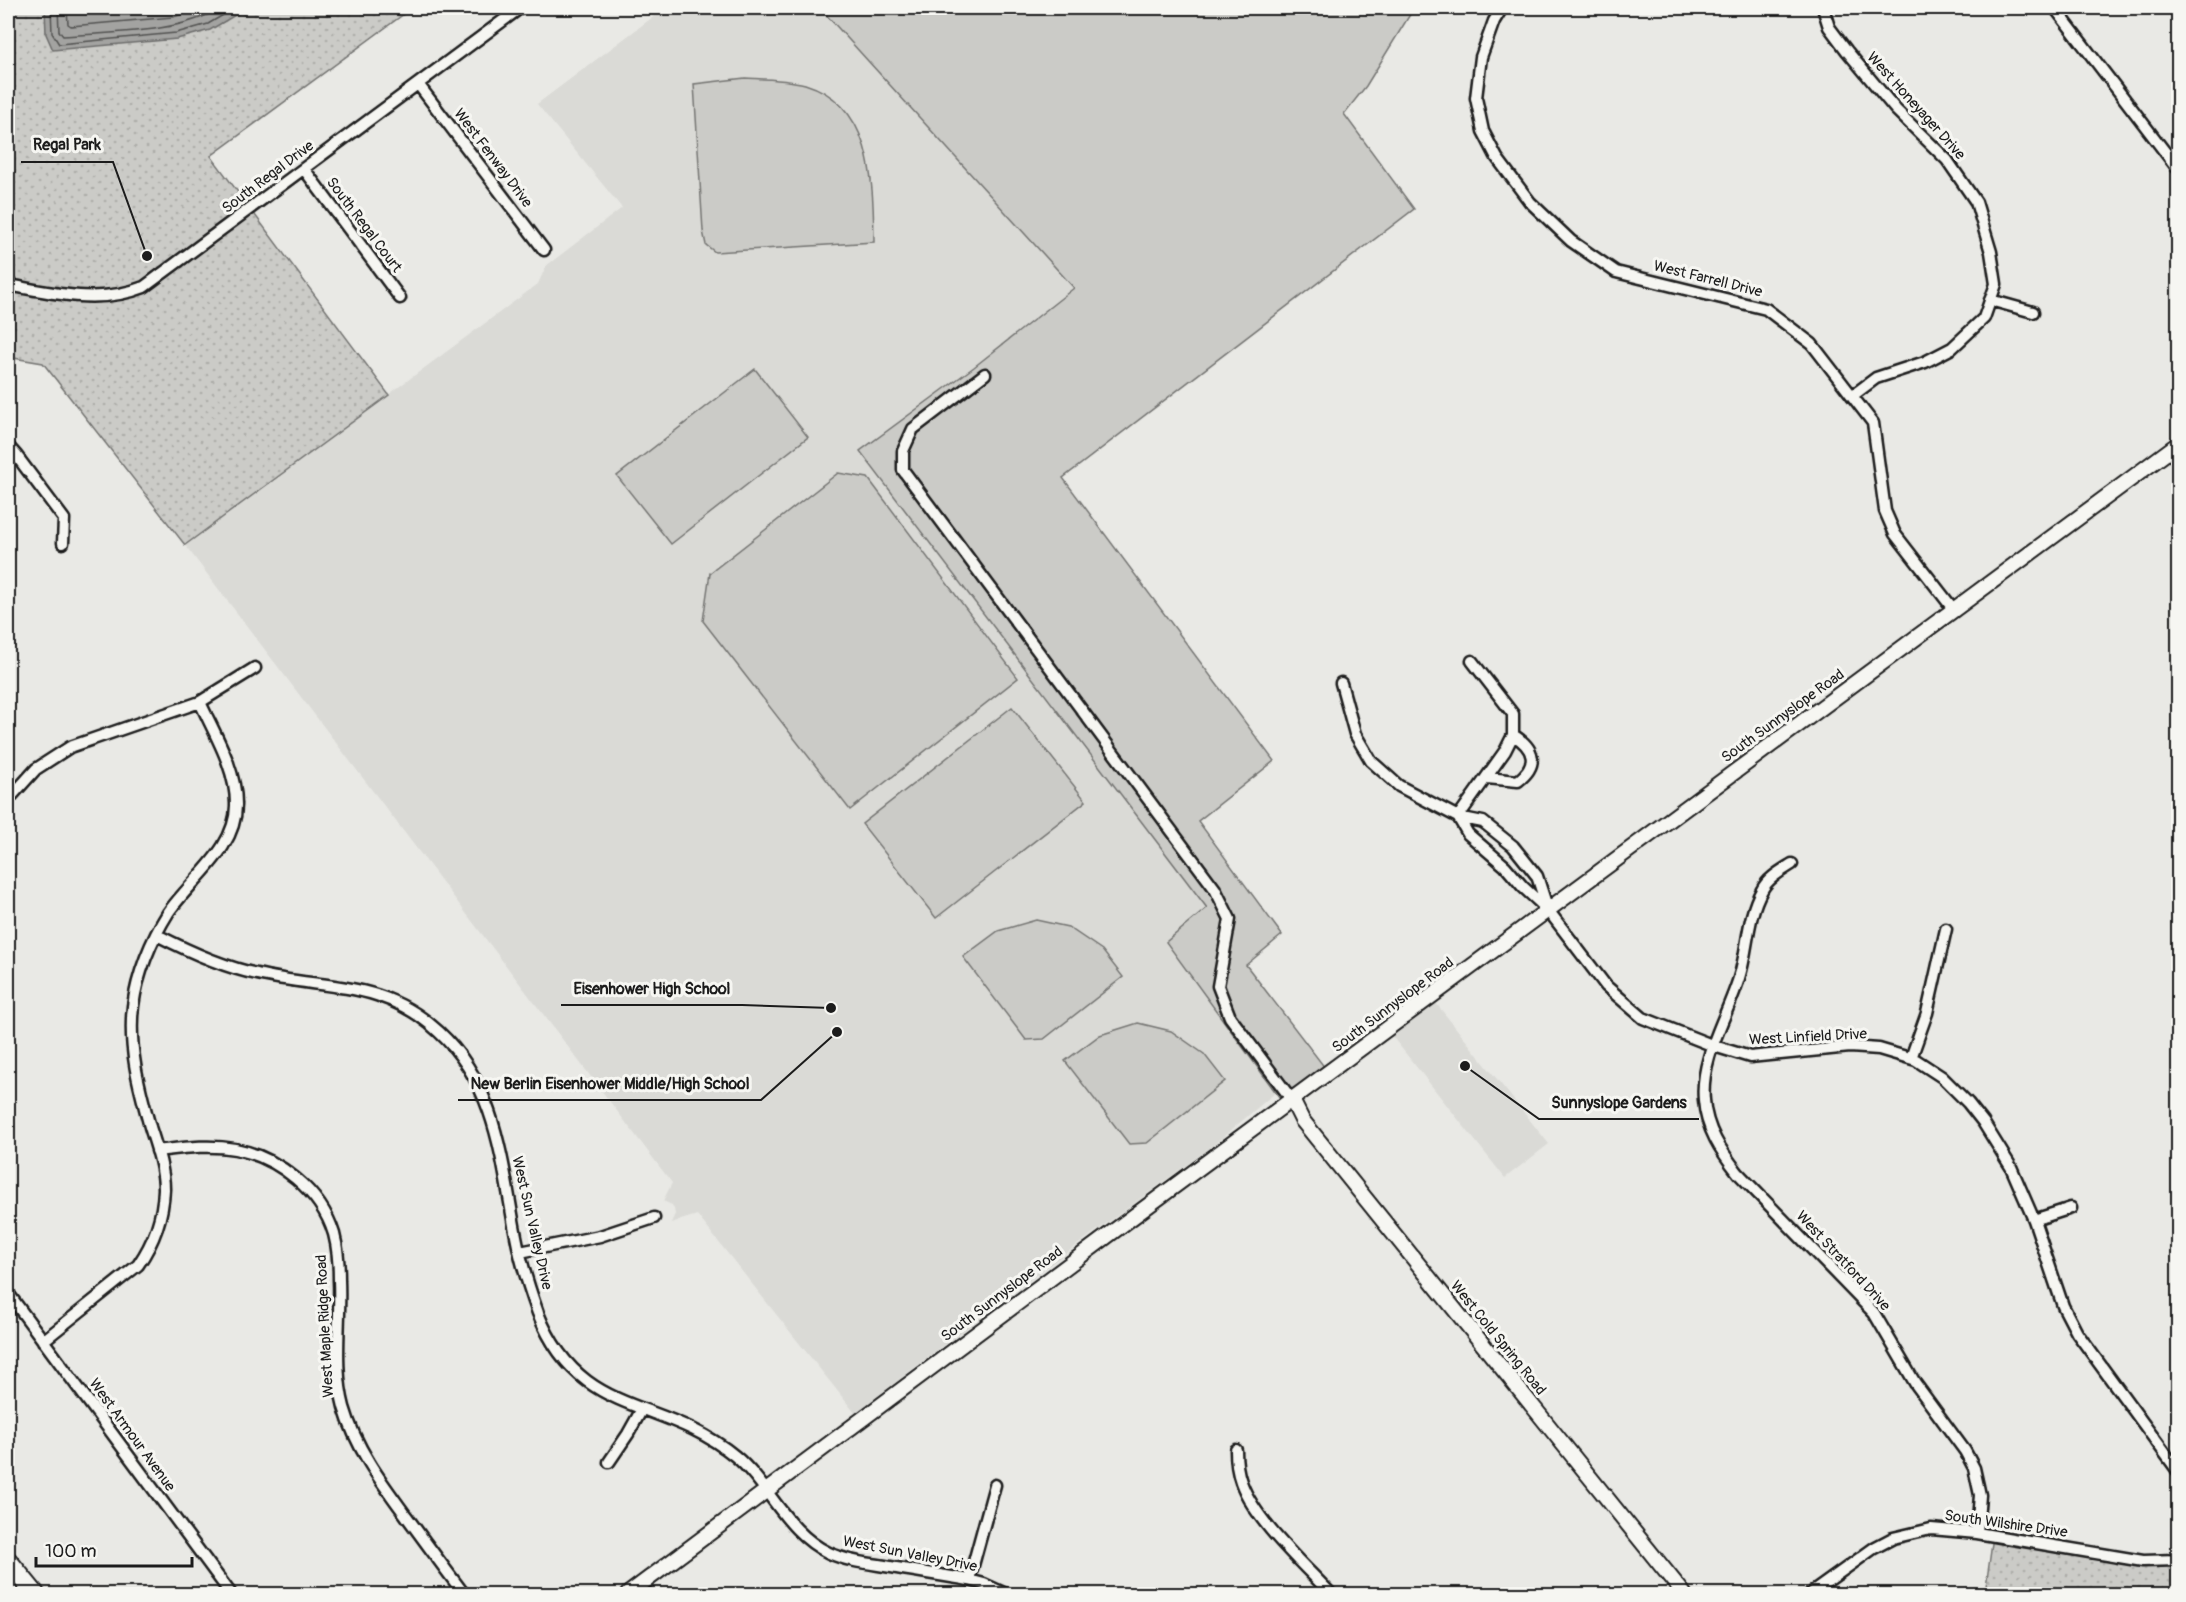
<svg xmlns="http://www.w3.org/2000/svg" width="2186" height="1602" viewBox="0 0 2186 1602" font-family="Pangolin,sans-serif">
  <defs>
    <pattern id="park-dots" width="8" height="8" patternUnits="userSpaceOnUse" patternTransform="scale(1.5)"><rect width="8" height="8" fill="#cbcbc7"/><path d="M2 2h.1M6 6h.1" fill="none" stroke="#aeaeaa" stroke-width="1.8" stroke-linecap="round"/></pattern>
  </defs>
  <rect width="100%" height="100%" fill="#e9e9e5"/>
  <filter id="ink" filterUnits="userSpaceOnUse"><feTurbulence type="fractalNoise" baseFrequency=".0167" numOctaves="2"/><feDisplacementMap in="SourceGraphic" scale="12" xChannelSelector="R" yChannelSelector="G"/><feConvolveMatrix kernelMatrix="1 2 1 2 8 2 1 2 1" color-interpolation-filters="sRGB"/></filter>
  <g filter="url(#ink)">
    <path fill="#dadad6" d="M665 8H820L1074 288 974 367 860 451 1207 908 1166 942 1276 1092 1211 1147 1043 1270 855 1413 697 1215 671 1223 675 1214 674 1209 672 1205 663 1201 672 1183 185 545 538 284 546 266 622 208 537 104Z
      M1431 997 1549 1144 1505 1178 1387 1030Z"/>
    <path fill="#cbcbc7" stroke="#747472" stroke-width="1.5" d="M820 8H1414L1366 86 1344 114 1414 209 1063 478 1274 761 1198 821 1282 935 1246 965 1329 1073 1285 1105 1166 942 1207 908 860 451 974 367 1074 288Z
      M745 78C765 79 785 79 805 84 874 105 873 184 874 242L715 252 706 245 703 231 694 84Z
      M755 369 808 437 671 544 617 476Z
      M838 473 868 478 1018 678 850 810 703 621 710 573Z
      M1012 707 1086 801 936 918 862 824Z
      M1036 920 1068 927 1102 950 1123 977 1044 1039 1026 1040 963 957 998 931Z
      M1138 1023 1171 1031 1204 1054 1225 1081 1147 1143 1129 1144 1065 1061 1100 1035Z"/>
    <path fill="url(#park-dots)" stroke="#747472" stroke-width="1.5" d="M13 8H412L211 156 389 395 185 545 43 363 8 357V43Z
      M1993 1536 2143 1561 2178 1560V1594H1985Z"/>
    <path fill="#a3a3a1" stroke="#6d6d6c" stroke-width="1.5" d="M45 8H247L210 30 177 39 53 50 46 34Z"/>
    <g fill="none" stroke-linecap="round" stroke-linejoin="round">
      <path stroke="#525251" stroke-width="1.5" d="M51 8 52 33 59 44 176 33 208 24 235 8
        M58 8 59 31 63 36C113 32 177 34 221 8
        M67 8 68 24 71 26 173 17 203 8"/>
      <defs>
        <path id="street" d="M1502 8 1494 21 1481 57 1476 98 1483 131 1497 158 1530 202 1571 241 1616 272 1766 309 1812 344 1873 423 1885 511 1895 534 1954 610
          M1823 8 1829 27 1847 51 1896 110 1947 160 1976 202 1991 252 1996 284 1984 318 1952 348 1925 362 1876 378 1852 396
          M2055 8 2178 169
          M418 84 544 250
          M304 169 400 298
          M8 285C54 293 99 305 144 287L520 8
          M1990 300 2033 312
          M985 374 913 429 903 451V470L1215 889 1230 919 1218 986 1230 1017 1292 1100
          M8 446 16 455 64 519 63 543
          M1341 683 1355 734 1371 761 1399 786 1458 817 1483 822 1513 846 1537 876 1548 910
          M1487 778 1518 781C1539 765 1535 748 1513 735
          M8 800 36 769 70 747 200 702 255 668
          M1458 817 1468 834 1505 866 1523 887 1548 910 1606 986 1643 1018 1714 1046 1750 1057 1850 1047 1879 1049 1916 1060 1942 1077 1968 1103 1983 1122 2011 1167 2034 1220 2063 1306 2077 1333 2178 1471
          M1458 817 1505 751 1513 735V714L1472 661
          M1792 864C1781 871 1768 878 1762 890 1747 916 1748 950 1739 978 1727 1017 1700 1058 1704 1100 1706 1129 1721 1151 1738 1173L1874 1313 1915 1383 1965 1451 1974 1468 1980 1495 1977 1533
          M157 935C188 951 223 967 257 974 326 990 383 979 439 1032 497 1085 502 1164 516 1236 521 1263 529 1288 538 1313 580 1420 661 1395 735 1456 770 1485 786 1533 829 1553 847 1561 866 1563 885 1566 913 1571 941 1575 969 1580L984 1584 1006 1594
          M1911 1058 1927 1013 1946 929
          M157 1151C183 1148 209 1144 235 1149 278 1157 321 1191 334 1234 338 1249 339 1264 339 1280 341 1322 333 1366 344 1407 356 1449 382 1483 407 1517 426 1543 445 1569 464 1594
          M2034 1220 2071 1208
          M520 1252 600 1236 654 1218
          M8 1293 231 1594
          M43 1341 138 1265C154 1242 163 1217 164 1189 164 1168 156 1146 150 1127 139 1087 128 1048 133 1006 137 975 151 940 168 913 191 879 237 849 236 804 236 768 214 733 200 702
          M1236 1450C1236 1461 1237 1471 1241 1482 1255 1521 1302 1563 1331 1594
          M609 1462 628 1434 642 1409
          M969 1580 995 1485
          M1810 1594 1874 1548 1893 1538 1931 1529 1977 1533 2143 1561 2178 1560"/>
        <path id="secondary" d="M1292 1100 1302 1120 1684 1594
          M628 1594 1130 1219 2178 444"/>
        <path id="highway" d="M8 1561 35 1594"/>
      </defs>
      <use href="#street" stroke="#1c1c1c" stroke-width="15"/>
      <use href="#secondary" stroke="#1c1c1c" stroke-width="18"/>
      <use href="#highway" stroke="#1c1c1c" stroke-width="22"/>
      <use href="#street" stroke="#f6f6f2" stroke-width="10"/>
      <use href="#secondary" stroke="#f6f6f2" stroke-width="14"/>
      <use href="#highway" stroke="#f6f6f2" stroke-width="18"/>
    </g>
  </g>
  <g text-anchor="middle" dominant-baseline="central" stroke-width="6" stroke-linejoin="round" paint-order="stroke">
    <g font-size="15" fill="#1c1c1c" stroke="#f6f6f2">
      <text transform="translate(1916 106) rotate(48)">West Honeyager Drive</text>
      <text transform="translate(493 158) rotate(53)">West Fenway Drive</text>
      <text transform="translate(268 177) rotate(-37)">South Regal Drive</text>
      <text transform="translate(364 225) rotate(53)">South Regal Court</text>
      <text transform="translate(1708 279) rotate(14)">West Farrell Drive</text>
      <text transform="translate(1783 716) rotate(-36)">South Sunnyslope Road</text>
      <text transform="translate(1393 1005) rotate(-37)">South Sunnyslope Road</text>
      <text transform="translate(1808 1037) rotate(-3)">West Linfield Drive</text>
      <text transform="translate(532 1223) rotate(77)">West Sun Valley Drive</text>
      <text transform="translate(1843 1261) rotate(47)">West Stratford Drive</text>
      <text transform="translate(1002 1294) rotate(-37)">South Sunnyslope Road</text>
      <text transform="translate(325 1326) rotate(-93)">West Maple Ridge Road</text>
      <text transform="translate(1498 1338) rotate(51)">West Cold Spring Road</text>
      <text transform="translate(132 1435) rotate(54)">West Armour Avenue</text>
      <text transform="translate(2006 1524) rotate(8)">South Wilshire Drive</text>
      <text transform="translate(910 1554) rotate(11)">West Sun Valley Drive</text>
    </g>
  </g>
  <path fill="none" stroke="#1c1c1c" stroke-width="2" d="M147 256L113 162H21M831 1008L742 1005H561M837 1032L761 1100H458M1465 1066L1539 1119H1699"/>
  <g fill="#1c1c1c" stroke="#f6f6f2" stroke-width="2">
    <circle cx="147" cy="256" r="6"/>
    <circle cx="831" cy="1008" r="6"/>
    <circle cx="837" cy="1032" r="6"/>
    <circle cx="1465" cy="1066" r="6"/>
  </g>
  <g font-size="16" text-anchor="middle" font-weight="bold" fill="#1c1c1c" stroke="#f6f6f2" stroke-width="6" stroke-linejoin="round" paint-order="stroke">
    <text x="67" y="150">Regal Park</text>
    <text x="652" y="994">Eisenhower High School</text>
    <text x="610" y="1089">New Berlin Eisenhower Middle/High School</text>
    <text x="1619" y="1108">Sunnyslope Gardens</text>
  </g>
  <rect width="2186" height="1602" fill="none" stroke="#f6f6f2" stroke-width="30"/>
  <rect x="15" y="15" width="2156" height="1572" fill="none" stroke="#1c1c1c" stroke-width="2" filter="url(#ink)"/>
  <path d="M36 1557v9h156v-9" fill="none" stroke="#1c1c1c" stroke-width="3"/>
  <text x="45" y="1557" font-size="18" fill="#1c1c1c" stroke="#f6f6f2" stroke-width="4.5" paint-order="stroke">100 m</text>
</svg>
